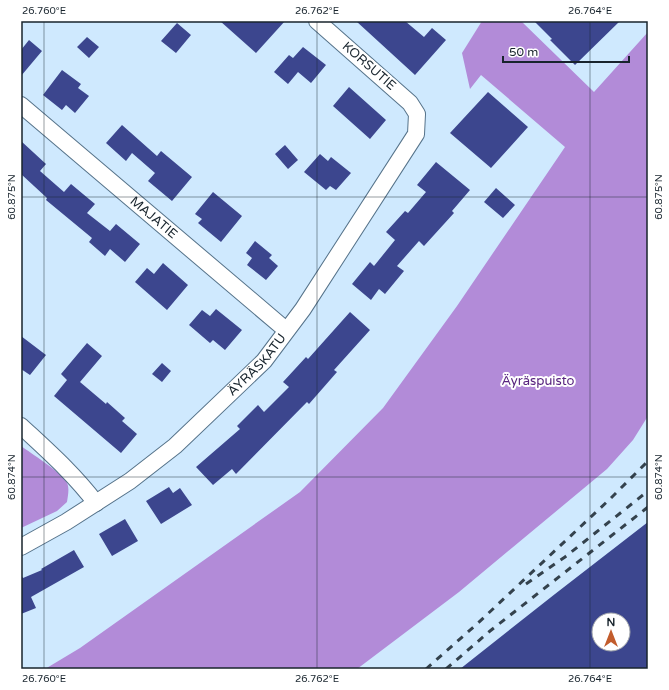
<svg xmlns="http://www.w3.org/2000/svg" width="669" height="690" viewBox="0 0 669 690" font-family="'Varela Round',sans-serif">
  <rect width="100%" height="100%" fill="#cfe9fe"/>
  <path fill="#b28bd8" d="M482 21H521L594 92 648 32V416L633 440 607 469 459 592 357 669H45L80 648 300 492 383 408 457 306 565 147 481 75 470 89 462 53Z
    M21 446C31 453 60 472 66 481 70 487 68 495 67 502L57 511 21 528Z"/>
  <path fill="#3c468e" fill-rule="evenodd" d="M220 21H285L256 53Z
    M356 21H405L424 37 432 28 446 40 415 75Z
    M534 21H620L575 65 550 40 552 39Z
    M177 23 191 35 176 53 161 41Z
    M87 37 99 47 89 58 77 47Z
    M29 40 42 51 21 76V50Z
    M303 47 326 65 311 83 298 72 288 84 274 72 289 55 293 58Z
    M62 70 81 84 78 88 89 96 75 113 66 105 62 110 43 95Z
    M349 87 386 120 370 139 333 106Z
    M488 92 528 127 491 168 450 133Z
    M122 125 157 156 161 151 192 177 172 201 148 181 155 173 132 153 126 161 106 143Z
    M21 141 46 164 40 171 64 192 71 184 95 204 87 213 110 231 116 224 140 244 125 262 110 249 105 256 89 242 92 238 46 200 47 198 21 174Z
    M285 145 298 160 288 169 275 154Z
    M320 154 328 161 331 157 351 173 336 190 330 186 326 190 304 172Z
    M436 162 470 190 452 211 454 213 424 246 419 241 397 266 404 271 385 294 379 289 371 300 352 284 370 262 374 266 395 240 386 232 405 211 408 213 426 192 417 185Z
    M496 188 515 205 503 218 484 202Z
    M213 192 242 216 221 242 198 223 202 219 195 214Z
    M255 241 272 255 269 258 278 266 266 280 247 265 252 258 246 253Z
    M163 263 188 285 167 310 135 282 147 268 154 274Z
    M216 309 242 330 225 350 213 340 210 343 189 325 202 310 210 316Z
    M350 312 370 330 334 370 337 372 309 404 307 402 236 474 232 469 213 485 196 467 240 429 237 426 258 405 264 412 289 387 283 382 306 357 308 359Z
    M21 336 46 355 30 375 21 369Z
    M87 343 102 356 80 382 106 404 107 402 125 418 122 421 137 434 121 453 54 396 67 380 61 374Z
    M162 363 171 371 162 382 152 374Z
    M169 487 173 493 180 488 192 505 161 524 146 501Z
    M125 519 138 541 112 556 99 534Z
    M648 522V669H460L555 594ZM599 620H623V644H599Z
    M74 550 84 567 31 597 36 608 21 614V575L23 578 42 570 41 569Z"/>
  <g fill="none" stroke-linecap="round" stroke-linejoin="round">
    <defs>
      <g id="minor">
        <path id="s1" d="M21 105 286 330"/>
        <path d="M21 426C49 452 73 473 96 503"/>
        <path id="s2" d="M21 547 66 522 130 481 175 446 264 361 303 309 416 134 417 114 410 103 317 21"/>
      </g>
    </defs>
    <use href="#minor" stroke="#56738a" stroke-width="18"/>
    <use href="#minor" stroke="#fff" stroke-width="16"/>
    <path stroke="#34424d" stroke-width="3" stroke-dasharray="7 7" stroke-linecap="butt" d="M526 584 565 557 648 491
      M426 669 478 623 611 498 648 461
      M446 669 490 631 648 507"/>
  </g>
  <path fill="none" stroke="#18242d" stroke-width="1" stroke-opacity="0.45" d="M44 21V669M317 21V669M590 21V669M21 197H648M21 477H648"/>
  <g text-anchor="middle" dominant-baseline="central" stroke-width="4" stroke-linejoin="round" paint-order="stroke">
    <g font-size="13" fill="#18242d" stroke="#fff">
      <text transform="translate(369 66) rotate(41)">KORSUTIE</text>
      <text stroke="none"><textPath href="#s1" startOffset="174">MAJATIE</textPath></text>
      <text stroke="none"><textPath href="#s2" startOffset="300">ÄYRÄSKATU</textPath></text>
    </g>
    <g font-size="13" fill="#58247f" stroke="#fff">
      <text x="538" y="381">Äyräspuisto</text>
    </g>
  </g>
  <rect width="669" height="690" fill="none" stroke="#ffffff" stroke-width="44"/>
  <g transform="translate(611 632)"><circle r="19" fill="#ffffff" stroke="#a3a7ab"/>
  <path d="M0-3L7 15L0 10L-7 15Z" fill="#c25c2c"/>
  <text y="-6" font-size="11" font-weight="bold" text-anchor="middle" fill="#18242d">N</text>
  </g>
  <path d="M503 56v6h126v-6" fill="none" stroke="#18242d" stroke-width="2"/>
  <text x="509" y="56" font-size="12" fill="#18242d" stroke="#ffffff" stroke-width="3" paint-order="stroke">50 m</text>
  <rect x="22" y="22" width="625" height="646" fill="none" stroke="#18242d" stroke-width="1.5"/>
  <g font-size="10" text-anchor="middle" fill="#18242d">
    <text x="44" y="14">26.760°E</text>
    <text x="317" y="14">26.762°E</text>
    <text x="590" y="14">26.764°E</text>
    <text transform="translate(11 197) rotate(-90)" y="4">60.875°N</text>
    <text transform="translate(658 197) rotate(-90)" y="4">60.875°N</text>
    <text transform="translate(11 477) rotate(-90)" y="4">60.874°N</text>
    <text transform="translate(658 477) rotate(-90)" y="4">60.874°N</text>
    <text x="44" y="682">26.760°E</text>
    <text x="317" y="682">26.762°E</text>
    <text x="590" y="682">26.764°E</text>
  </g>
</svg>
